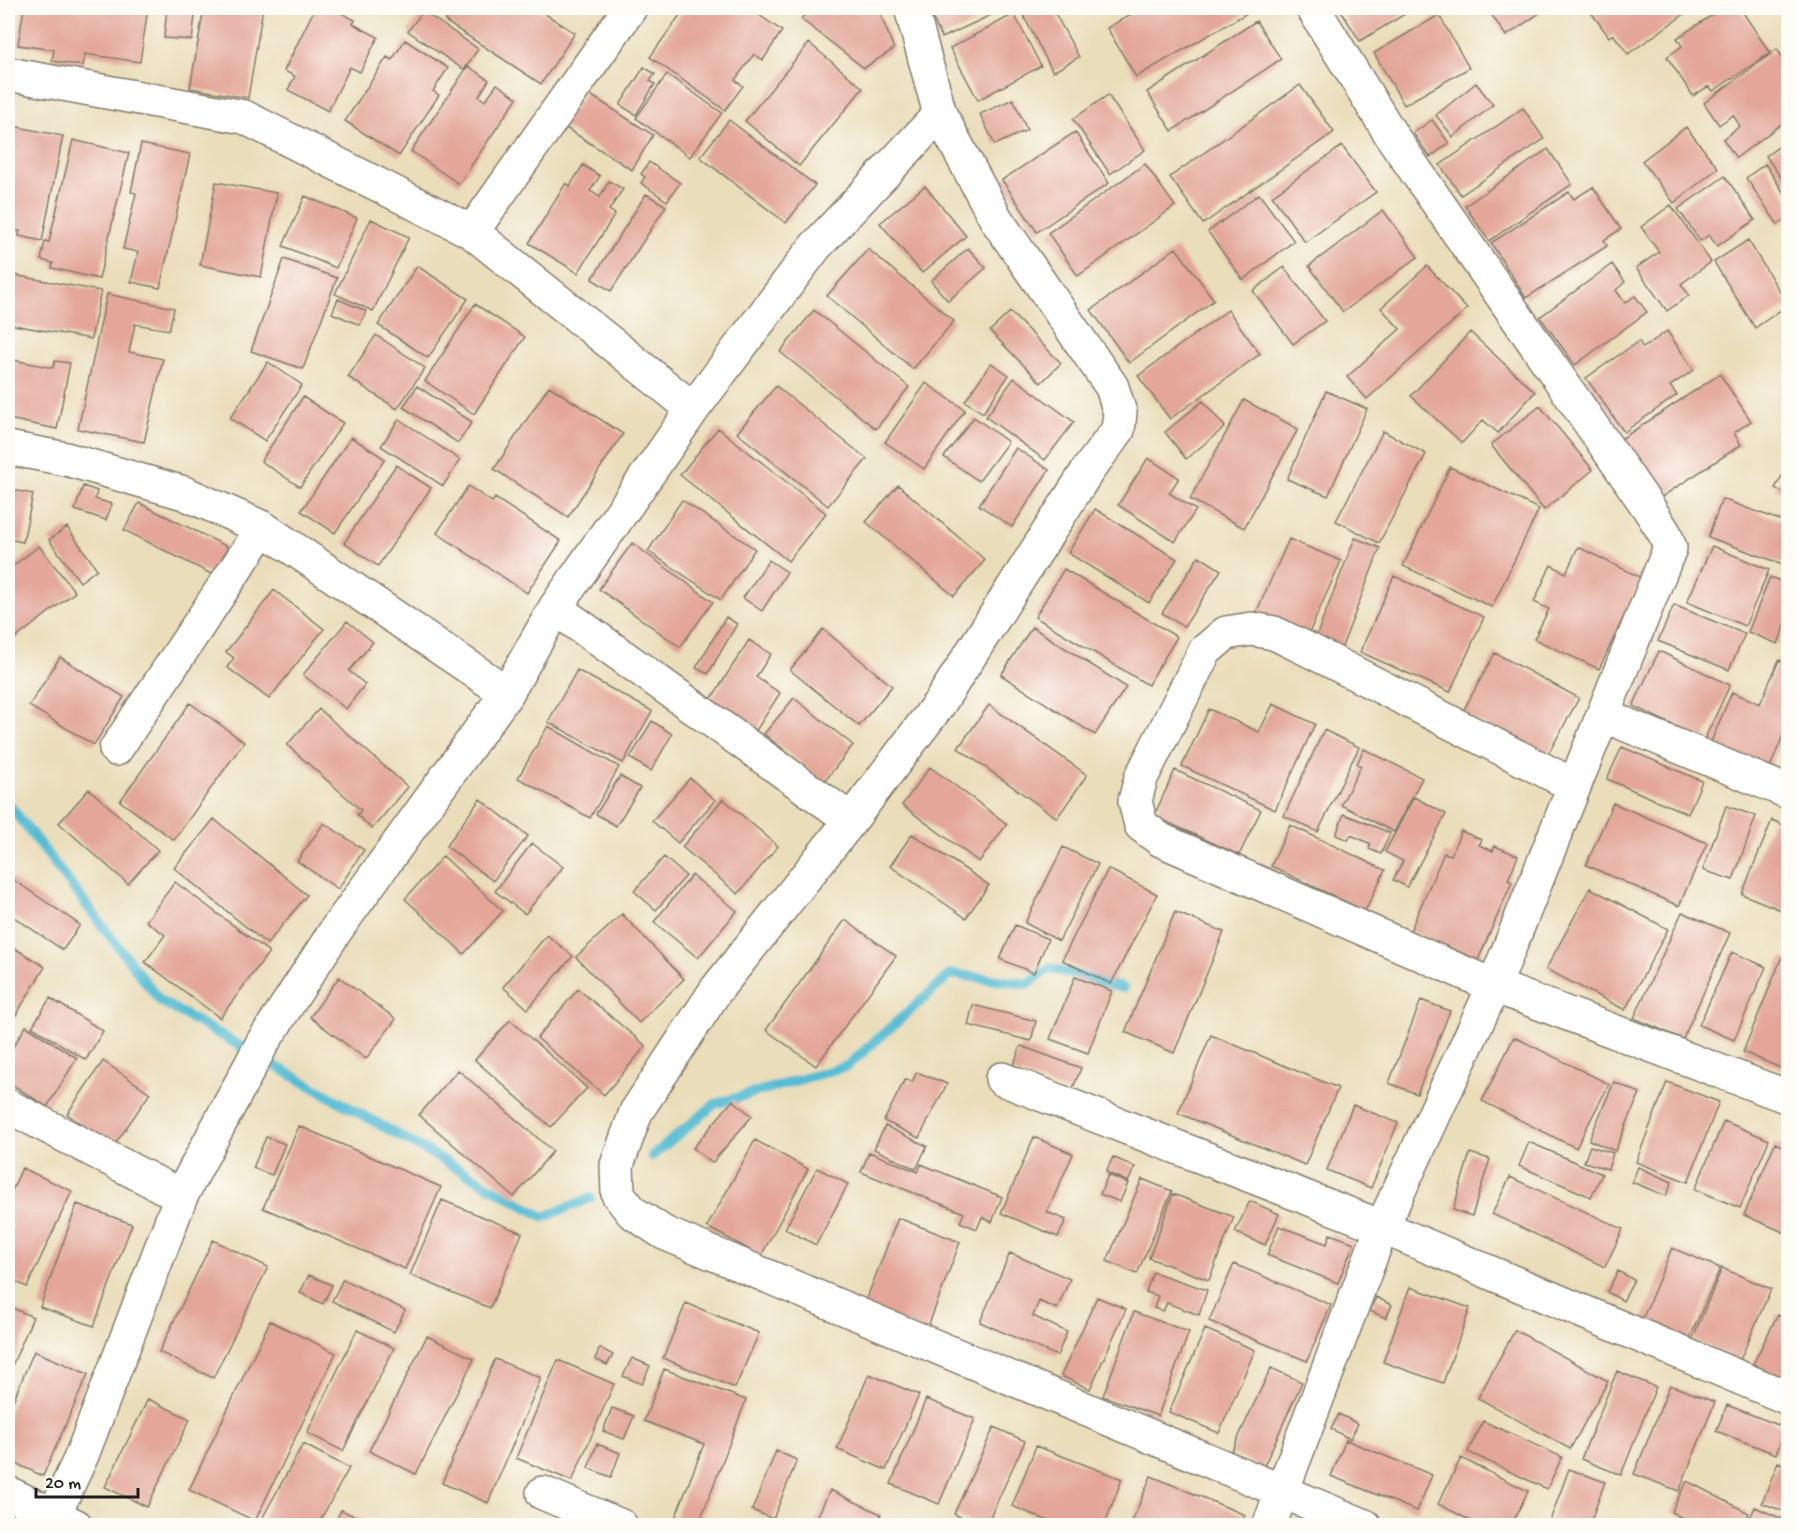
<svg xmlns="http://www.w3.org/2000/svg" width="1796" height="1533" viewBox="0 0 1796 1533" font-family="'Gochi Hand',sans-serif">
  <rect width="100%" height="100%" fill="#fdfcf7"/>
  <filter id="ink" filterUnits="userSpaceOnUse"><feTurbulence type="fractalNoise" baseFrequency=".0167" numOctaves="2"/><feDisplacementMap in="SourceGraphic" scale="12" xChannelSelector="R" yChannelSelector="G"/><feConvolveMatrix kernelMatrix="1 2 1 2 8 2 1 2 1" color-interpolation-filters="sRGB"/></filter>
  <filter id="wash" filterUnits="userSpaceOnUse"><feTurbulence type="fractalNoise" baseFrequency=".008" numOctaves="4" result="noise"/><feDisplacementMap in="SourceGraphic" scale="24" xChannelSelector="R" yChannelSelector="G"/><feGaussianBlur stdDeviation="1.35" result="paint"/><feColorMatrix in="noise" values="0 0 0 0 0 0 0 0 0 0 0 0 0 0 0 0 0 1.4 0 .05"/><feComposite in="paint" operator="in"/></filter>
  <g filter="url(#wash)">
    <rect width="100%" height="100%" fill="#eaddba"/>
    <g fill="none" stroke-linecap="round" stroke-linejoin="round">
      <path stroke="#55bcd3" stroke-width="10" d="M8 803 160 1001 544 1217 590 1198
        M652 1156 715 1104 847 1066 951 974 1027 984 1050 968 1123 988"/>
    </g>
    <g id="blocks">
      <path fill="#e3a698" d="M24 8H148L140 62 85 54 83 66 52 61 54 50 18 45Z
        M167 8H196L192 40 164 38Z
        M204 8H263L248 98 190 88Z
        M315 8H331L355 20 353 24 378 37 360 72 350 67 328 111 288 90 295 76 284 71Z
        M454 8H536L575 33 541 84 445 21Z
        M685 8H749L782 31 763 60 754 54 735 80 743 86 725 110 650 57Z
        M812 8H878L894 49 864 68 801 19Z
        M941 8H1006L942 38 930 13Z
        M1032 8H1052L1079 57 1053 72 1022 13Z
        M1142 8H1247L1249 12 1136 77 1107 28Z
        M1339 8H1415L1360 41Z
        M1487 8H1547L1506 36Z
        M1596 8H1693L1628 54 1613 34 1609 37 1590 11Z
        M1723 8H1740L1770 53 1713 91 1709 86 1693 96 1667 57 1682 46 1677 38Z
        M423 11 478 49 464 70 408 31Z
        M1014 14 1041 66 978 100 950 48Z
        M1439 15 1469 68 1404 105 1374 53Z
        M1256 21 1281 59 1172 131 1147 92Z
        M405 40 448 68 433 91 439 95 399 156 345 121 387 57 392 60Z
        M809 43 863 88 799 166 745 121Z
        M1777 49 1788 66V119L1736 158 1723 139 1740 126 1733 115 1719 125 1704 103Z
        M468 66 489 80 479 96 485 101 497 84 517 98 459 184 411 151Z
        M644 67 655 74 650 81 655 84 636 115 620 105Z
        M667 74 722 113 690 157 636 118Z
        M1476 83 1493 105 1453 137 1436 115Z
        M1300 85 1334 132 1203 224 1170 177Z
        M586 92 653 135 632 170 563 126Z
        M1108 95 1145 150 1110 174 1073 119Z
        M1013 99 1027 130 995 145 980 114Z
        M1523 108 1544 139 1461 195 1440 165Z
        M729 120 815 185 786 223 700 157Z
        M1432 120 1449 143 1430 157 1413 133Z
        M8 125 63 136 42 241 19 236 20 231 8 229Z
        M1686 127 1718 168 1674 203 1642 161Z
        M1075 132 1109 183 1037 232 1002 180Z
        M73 140 129 153 99 279 52 268 53 263 41 260 45 241 49 242Z
        M1788 140V188L1766 156Z
        M141 144 190 154 160 288 131 282 138 252 123 249 136 193 131 192Z
        M1342 146 1376 192 1305 242 1272 196Z
        M1548 149 1572 184 1489 241 1465 206Z
        M649 162 680 183 667 201 641 183 645 177 641 174Z
        M1145 164 1175 206 1078 276 1048 233Z
        M1765 164 1788 199V217L1778 225 1746 178Z
        M583 165 600 176 590 191 600 197 609 181 623 189 609 210 615 214 578 273 529 243 566 183 570 186Z
        M1725 176 1755 220 1717 246 1709 235 1700 241 1678 209Z
        M216 182 277 193 261 277 200 265Z
        M925 186 966 236 922 273 880 223Z
        M1593 187 1621 229 1604 240 1607 246 1526 298 1491 243 1569 192 1574 199Z
        M646 194 666 206 611 291 592 279Z
        M1259 194 1294 241 1243 280 1208 232Z
        M305 196 357 218 336 268 283 246Z
        M1671 205 1711 262 1681 284 1689 295 1667 311 1636 268 1659 252 1641 227Z
        M1383 210 1418 257 1343 312 1309 266Z
        M371 219 409 237 373 311 335 294Z
        M1748 240 1788 305 1755 328 1714 262Z
        M968 248 986 268 948 301 931 281Z
        M1176 248 1214 300 1129 363 1091 310Z
        M868 249 954 321 913 369 827 296Z
        M284 259 337 278 303 369 251 351Z
        M1612 264 1625 282 1616 290 1625 303 1635 296 1647 312 1575 365 1540 317Z
        M417 266 468 299 428 358 378 325Z
        M1427 266 1467 309 1367 399 1347 377 1400 329 1381 308Z
        M1284 267 1325 321 1293 344 1253 291Z
        M8 274 101 291 91 339 8 324Z
        M107 294 174 308 169 330 135 324 129 352 163 359 144 442 78 429Z
        M338 299 366 311 360 325 332 313Z
        M475 304 525 337 474 414 425 381Z
        M814 310 909 387 876 429 780 352Z
        M1228 310 1260 354 1170 419 1138 376Z
        M1010 312 1061 363 1041 383 990 331Z
        M1667 331 1694 370 1670 386 1677 395 1624 432 1586 378 1639 341 1643 348Z
        M1470 332 1535 392 1498 433 1483 420 1462 443 1411 396Z
        M376 335 425 368 397 409 348 377Z
        M8 359 53 368 55 361 70 363 57 429 8 419Z
        M268 362 302 385 265 441 230 418Z
        M991 363 1009 375 983 413 965 401Z
        M1720 374 1751 421 1734 433 1741 445 1660 498 1621 439Z
        M1014 378 1074 422 1045 460 986 417Z
        M926 383 965 410 924 469 885 442Z
        M417 386 472 422 458 443 403 407Z
        M549 386 623 434 568 517 494 469Z
        M776 386 867 459 828 506 737 433Z
        M1326 391 1367 409 1328 496 1287 479Z
        M303 397 343 423 300 487 261 461Z
        M1244 400 1298 429 1244 528 1190 499Z
        M1203 401 1225 427 1186 459 1165 432Z
        M1540 406 1593 470 1544 510 1491 445Z
        M974 417 1008 442 979 481 944 457Z
        M399 419 460 460 443 486 381 446Z
        M718 428 826 513 788 561 680 475Z
        M1383 431 1426 454 1379 543 1336 521Z
        M351 437 385 459 335 533 301 511Z
        M1016 448 1049 470 1012 527 979 505Z
        M1148 458 1179 478 1169 493 1196 510 1175 542 1118 505Z
        M396 465 431 488 378 566 344 543Z
        M1788 466V496L1775 488Z
        M1450 467 1539 509 1492 607 1403 566Z
        M898 485 985 560 954 596 866 522Z
        M83 486 97 491 95 499 112 504 106 520 75 510Z
        M468 486 492 502 495 498 561 541 527 593 437 533Z
        M8 489 33 494 23 542 8 539Z
        M1722 499 1788 523V566L1708 537Z
        M682 500 755 549 721 600 648 551Z
        M139 503 228 547 213 575 124 530Z
        M1095 509 1177 559 1149 603 1068 553Z
        M67 527 97 569 80 582 49 540Z
        M1355 538 1380 548 1340 652 1314 642Z
        M1289 539 1341 561 1305 642 1253 620Z
        M632 543 713 602 680 647 599 589Z
        M39 546 75 592 8 644V570Z
        M1712 546 1769 570 1745 626 1687 602Z
        M1578 547 1642 578 1599 669 1534 639 1549 609 1534 602 1551 565 1566 573Z
        M1199 556 1221 570 1184 627 1162 613Z
        M769 560 787 572 762 611 743 598Z
        M1064 569 1177 637 1148 685 1035 617Z
        M1394 576 1484 617 1450 692 1360 652Z
        M1770 577 1788 584V617L1778 644 1748 632Z
        M274 590 324 629 269 699 227 667 234 658 226 652Z
        M1674 605 1745 634 1729 670 1658 641Z
        M726 617 737 624 708 674 696 668Z
        M347 621 373 642 349 671 365 684 346 709 303 675Z
        M1032 627 1126 687 1095 735 1001 675Z
        M823 629 892 686 859 726 790 670Z
        M749 640 771 654 756 677 780 693 750 740 704 710Z
        M1659 651 1730 685 1704 740 1633 706Z
        M1495 653 1579 698 1546 758 1462 713Z
        M60 657 124 697 94 745 29 706Z
        M1779 660 1788 664V724L1769 769 1710 744 1732 692 1760 704Z
        M577 670 652 711 623 763 548 722Z
        M794 698 853 745 824 782 764 734Z
        M190 703 244 742 174 840 120 801Z
        M1273 704 1315 724 1275 810 1182 766 1209 709 1259 732Z
        M989 705 1087 775 1057 818 958 748Z
        M319 709 408 787 372 829 357 815 361 810 287 745Z
        M652 721 672 734 651 771 630 758Z
        M548 726 619 767 590 818 518 778Z
        M1324 730 1359 747 1318 832 1284 816Z
        M1622 747 1702 781 1688 814 1607 779Z
        M1364 749 1422 778 1394 832 1341 805 1361 766 1357 764Z
        M930 767 1007 824 979 862 902 805Z
        M1175 770 1261 810 1239 855 1154 816Z
        M620 776 640 788 616 826 596 814Z
        M690 778 715 800 678 843 652 821Z
        M89 789 158 850 128 884 59 823Z
        M1414 797 1446 814 1407 887 1393 880 1403 861 1385 852Z
        M480 799 528 836 493 881 446 846Z
        M723 799 778 846 738 894 682 847Z
        M1613 803 1707 843 1679 906 1586 865Z
        M1726 806 1756 816 1733 880 1703 870Z
        M1344 814 1390 833 1381 854 1369 849 1371 844 1351 835 1348 840 1336 835Z
        M214 819 307 895 267 944 174 868Z
        M1772 820 1788 827V913L1742 894Z
        M324 823 364 850 338 889 297 861Z
        M1290 825 1385 870 1365 911 1271 866Z
        M1461 831 1482 840 1479 845 1493 851 1495 846 1518 856 1508 880 1512 882 1478 960 1410 931 1444 853 1451 855Z
        M912 834 989 885 966 918 890 866Z
        M532 843 563 867 525 914 495 891Z
        M1063 847 1098 864 1059 941 1025 923Z
        M443 856 503 911 464 954 405 899Z
        M664 857 686 876 656 910 634 891Z
        M1108 869 1157 894 1111 984 1062 960Z
        M692 875 737 911 698 958 654 922Z
        M8 876 80 925 63 950 8 913Z
        M175 882 269 952 220 1018 145 962 165 935 146 921Z
        M1590 888 1668 929 1625 1010 1546 969Z
        M1175 912 1224 932 1174 1053 1125 1032Z
        M1682 912 1730 933 1683 1039 1634 1018Z
        M622 914 684 979 639 1023 576 957Z
        M845 920 896 956 816 1066 766 1030Z
        M1015 925 1048 939 1034 973 1000 959Z
        M547 935 573 956 528 1009 503 987Z
        M8 944 45 967 8 1028Z
        M1732 952 1766 967 1734 1040 1699 1025Z
        M1782 957 1788 960V1071L1743 1052Z
        M339 977 396 1019 366 1059 310 1017Z
        M1075 977 1112 991 1088 1053 1050 1039Z
        M578 989 646 1046 604 1095 537 1038Z
        M50 998 103 1031 86 1060 32 1027Z
        M1421 1000 1450 1011 1417 1094 1389 1083Z
        M973 1005 1036 1021 1031 1041 968 1025Z
        M510 1020 587 1088 551 1127 475 1060Z
        M26 1026 77 1058 47 1107 8 1082V1055Z
        M1211 1035 1338 1088 1305 1165 1178 1113Z
        M1514 1037 1609 1084 1576 1148 1482 1101Z
        M1021 1046 1081 1068 1071 1093 1011 1071Z
        M103 1061 150 1093 114 1146 67 1114Z
        M458 1070 553 1151 514 1197 419 1115Z
        M917 1072 947 1084 919 1138 884 1121 905 1079 912 1082Z
        M1614 1082 1640 1093 1615 1151 1589 1140Z
        M1667 1082 1719 1102 1688 1182 1636 1162Z
        M733 1100 752 1116 712 1163 693 1148Z
        M1353 1105 1398 1123 1371 1188 1327 1170Z
        M1724 1121 1769 1140 1740 1208 1695 1189Z
        M299 1126 441 1187 405 1269 263 1208Z
        M885 1126 927 1146 916 1169 874 1149Z
        M266 1137 285 1144 272 1175 253 1168Z
        M1034 1137 1073 1154 1047 1212 1066 1220 1058 1237 1001 1213Z
        M755 1140 808 1169 761 1256 707 1227Z
        M1529 1142 1602 1174 1591 1197 1519 1166Z
        M1775 1143 1788 1149V1234L1744 1215Z
        M1590 1146 1613 1153 1608 1169 1584 1162Z
        M869 1152 918 1172 921 1164 1002 1197 992 1222 982 1217 977 1229 960 1222 964 1213 861 1172Z
        M1470 1153 1490 1159 1472 1216 1453 1210Z
        M1113 1157 1135 1167 1128 1182 1106 1172Z
        M1638 1167 1672 1182 1666 1196 1632 1182Z
        M22 1168 72 1191 27 1287 8 1278V1200Z
        M817 1168 848 1184 816 1245 785 1229Z
        M1108 1175 1128 1183 1120 1202 1100 1194Z
        M1510 1177 1623 1229 1605 1267 1492 1214Z
        M1142 1179 1172 1191 1137 1274 1107 1261Z
        M1173 1194 1234 1217 1209 1280 1149 1258Z
        M442 1200 522 1233 490 1308 410 1275Z
        M1250 1201 1279 1214 1265 1245 1235 1232Z
        M77 1204 132 1224 94 1326 40 1307Z
        M898 1218 960 1242 926 1332 863 1308Z
        M1279 1226 1327 1244 1330 1234 1354 1243 1338 1283 1267 1255Z
        M213 1240 268 1267 213 1378 159 1352Z
        M1672 1248 1720 1268 1689 1340 1642 1320Z
        M1010 1253 1070 1279 1057 1309 1039 1301 1033 1316 1067 1332 1057 1356 980 1322Z
        M1234 1264 1331 1305 1307 1361 1209 1321Z
        M1722 1268 1771 1289 1740 1360 1692 1340Z
        M1618 1271 1634 1280 1623 1301 1607 1292Z
        M1153 1272 1207 1290 1199 1315 1167 1303 1163 1311 1154 1308 1158 1296 1146 1292Z
        M309 1275 332 1285 323 1304 300 1293Z
        M343 1279 405 1310 394 1332 332 1301Z
        M1410 1287 1470 1308 1443 1383 1383 1362Z
        M1097 1297 1126 1309 1090 1389 1061 1376Z
        M1376 1297 1392 1305 1386 1318 1370 1311Z
        M686 1303 759 1333 735 1388 663 1358Z
        M8 1306 33 1317 8 1375Z
        M1134 1312 1189 1332 1158 1416 1103 1396Z
        M1778 1314 1788 1319V1369L1784 1379 1753 1364Z
        M270 1321 336 1353 255 1521 189 1490Z
        M1205 1329 1255 1350 1219 1433 1169 1412Z
        M357 1330 394 1348 343 1451 307 1433Z
        M1515 1330 1608 1381 1570 1449 1478 1398Z
        M427 1336 474 1359 416 1474 369 1451Z
        M600 1348 613 1355 607 1365 595 1359Z
        M34 1351 88 1374 43 1476 8 1460V1413Z
        M632 1358 650 1366 642 1384 623 1376Z
        M495 1359 541 1378 488 1503 442 1483Z
        M558 1360 614 1384 572 1481 516 1458Z
        M1271 1368 1302 1382 1263 1468 1231 1453Z
        M664 1369 746 1400 698 1526H672L704 1444 644 1421Z
        M1617 1371 1656 1387 1621 1475 1581 1459Z
        M869 1374 919 1395 886 1470 837 1449Z
        M1670 1385 1715 1402 1679 1491 1634 1474Z
        M148 1399 190 1419 147 1507 105 1487Z
        M926 1399 975 1419 939 1504 891 1484Z
        M1727 1405 1786 1428 1776 1454 1716 1431Z
        M612 1408 634 1416 624 1439 603 1431Z
        M1339 1414 1358 1424 1350 1439 1331 1429Z
        M1483 1421 1562 1457 1547 1489 1468 1452Z
        M994 1427 1025 1441 986 1526H978L954 1514Z
        M1346 1440 1432 1475 1417 1511 1331 1476Z
        M303 1444 349 1468 317 1526H258Z
        M597 1444 620 1453 611 1477 588 1468Z
        M1036 1446 1122 1479 1104 1526H1061L1012 1506Z
        M776 1451 797 1460 773 1519 752 1510Z
        M1461 1458 1528 1491 1511 1526H1481L1438 1504Z
        M1778 1462 1788 1466V1513L1762 1503Z
        M1569 1469 1605 1482 1589 1526H1548Z
        M1151 1476 1245 1515 1240 1526H1130Z
        M1687 1481 1749 1513 1742 1526H1698L1671 1512Z
        M830 1490 881 1514 875 1526H813Z
        M1755 1507 1787 1521 1785 1526H1746Z
        M341 1510 376 1526H334Z
        M422 1520 434 1526H420Z"/>
    </g>
  </g>
  <g filter="url(#ink)">
    <use href="#blocks" fill-opacity="0" stroke="#837c6b" stroke-width="1.5"/>
    <g fill="none" stroke-linecap="round" stroke-linejoin="round">
      <defs>
        <path id="minor" d="M911 8 940 114 996 219 1112 387 1120 413 1118 430 1088 470 939 704 851 820 716 990 636 1112 617 1165 618 1194 632 1212 664 1233 1365 1526
          M8 74 244 117 472 232 693 409
          M472 232 630 8
          M8 448 66 459 184 493 263 528 507 693
          M555 608 851 820
          M1603 715 1788 792
          M116 749 263 528
          M1573 785 1309 650 1274 633 1252 629 1226 633 1205 651 1141 778 1135 801 1141 825 1161 840 1494 986 1788 1097
          M1002 1079 1382 1227 1788 1398
          M8 1106 181 1196
          M8 1493 76 1526
          M543 1493 621 1526
          M49 1526 82 1455 181 1196 263 1042 336 930 507 693 555 608 693 409 815 247 940 114
          M1269 1526 1382 1227 1494 986 1670 548 1665 534 1648 507 1393 138 1313 8"/>
      </defs>
      <use href="#minor" stroke="#837c6b" stroke-width="36"/>
      <use href="#minor" stroke="#fff" stroke-width="33"/>
    </g>
  </g>
  <rect width="1796" height="1533" fill="none" stroke="#fdfcf7" stroke-width="30"/>
  <path d="M36 1488v9h102v-9" fill="none" stroke="#1c1c1c" stroke-width="3"/>
  <text x="45" y="1488" font-size="18" fill="#1c1c1c" stroke="#fdfcf7" stroke-width="4.5" paint-order="stroke">20 m</text>
</svg>
